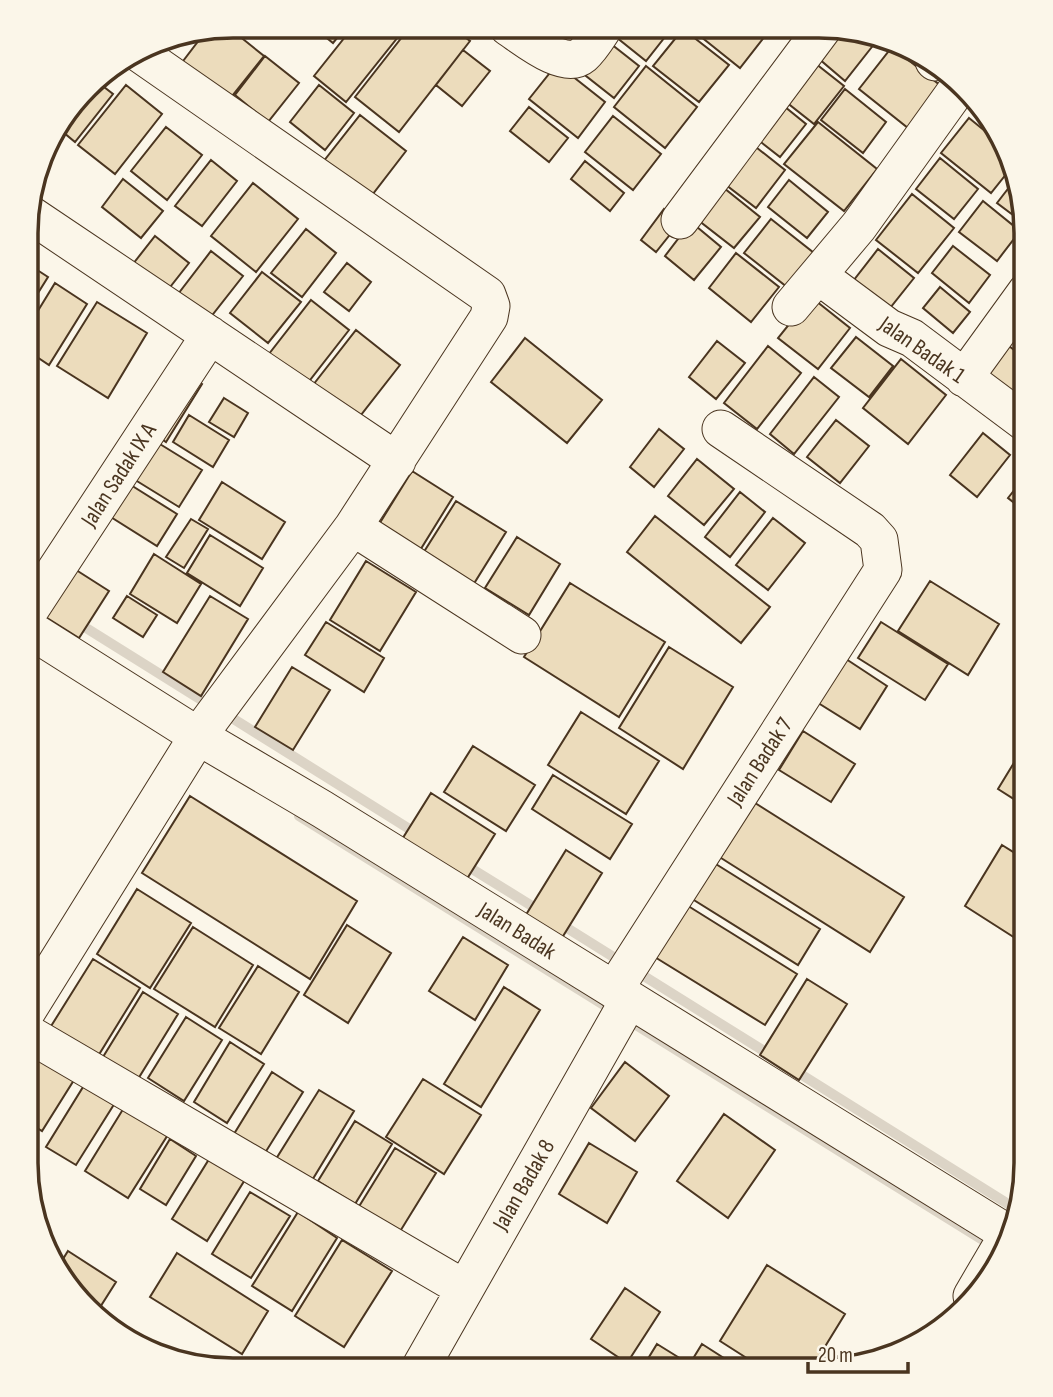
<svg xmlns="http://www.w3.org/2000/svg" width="1053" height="1397" viewBox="0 0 1053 1397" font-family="'Sofia Sans Condensed',sans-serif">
  <rect width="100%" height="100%" fill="#fbf6e9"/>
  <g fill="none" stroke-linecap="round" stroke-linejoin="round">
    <path stroke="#dcd4c6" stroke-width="10" d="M75 621 211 706
      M224 713 419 835
      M299 816 994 1247
      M464 864 540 911
      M559 923 772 1056
      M794 1070 1016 1209"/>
  </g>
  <path fill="#ecdcbc" stroke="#4a3520" stroke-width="2" d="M312 26 346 27 333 43Z
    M228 27 264 56 224 106 177 69 206 31Z
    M353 27H406L346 102 314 76Z
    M410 27H452L470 41 399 132 355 97Z
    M615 27 672 28 646 61 611 33Z
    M690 28H754L765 36 740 68Z
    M830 28H847L864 34 875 43 845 81 811 52Z
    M683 29 729 65 699 102 653 66Z
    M606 40 639 66 614 98 581 72Z
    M892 47 941 86 908 128 859 89Z
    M463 50 490 71 462 106 436 85Z
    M265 56 299 83 268 122 235 95Z
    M806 56 844 86 814 124 776 94Z
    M557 64 605 102 578 138 529 99Z
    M646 66 697 107 665 148 614 107Z
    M95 80 113 94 75 142 57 127Z
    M126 85 162 114 115 174 78 145Z
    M319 85 354 113 325 150 290 122Z
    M845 89 886 122 863 153 821 120Z
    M774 98 806 124 780 157 748 132Z
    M529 107 568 138 549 162 510 131Z
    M360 115 406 151 369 199 323 162Z
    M613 116 661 154 633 190 585 152Z
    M969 118 1007 149 1011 168 991 193 941 153Z
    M818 122 877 169 844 211 784 164Z
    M166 127 202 155 167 200 131 171Z
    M747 140 785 170 756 208 717 178Z
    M940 158 978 189 954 219 916 189Z
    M211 160 237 181 202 226 175 206Z
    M585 161 624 193 610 211 571 179Z
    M123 179 163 211 141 238 102 207Z
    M714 180 760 217 734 248 689 213Z
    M789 180 828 212 807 238 768 207Z
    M1014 181 1025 224 997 203Z
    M253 183 298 219 256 272 211 236Z
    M912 194 954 228 918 273 876 240Z
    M983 201 1020 231 997 261 959 232Z
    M664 209 680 222 656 252 641 240Z
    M771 219 814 253 787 287 744 253Z
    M691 222 721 247 694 280 665 256Z
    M306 229 336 253 302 297 271 273Z
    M155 236 189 263 163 296 129 269Z
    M953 246 990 275 969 303 932 273Z
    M878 249 914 278 886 313 850 285Z
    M211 251 243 276 206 323 175 298Z
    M736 253 779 287 751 322 709 288Z
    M347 263 371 282 349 311 324 292Z
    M28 264 48 277 28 309Z
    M262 272 301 302 268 343 230 313Z
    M55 283 87 304 49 365 28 351V327Z
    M940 287 970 312 953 333 923 308Z
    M811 297 850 328 818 369 778 338Z
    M311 300 349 330 303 389 265 359Z
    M97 302 147 333 108 398 57 366Z
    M1027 316V349L1010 336Z
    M356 330 400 365 357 420 313 385Z
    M856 337 893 366 869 397 831 368Z
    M525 338 602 400 567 443 491 382Z
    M717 341 745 363 716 399 689 377Z
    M1005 343 1027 360V391L1016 405 979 376Z
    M768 346 801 373 757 429 724 403Z
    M901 359 946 395 908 444 863 408Z
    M189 376 202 384 166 442 153 433Z
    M814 377 839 397 794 454 770 434Z
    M224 398 248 413 234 437 209 422Z
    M189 415 229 440 213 467 173 442Z
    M836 420 869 446 840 483 807 457Z
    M659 429 684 449 654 487 630 467Z
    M983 433 1010 455 977 497 950 475Z
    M155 441 202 470 179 507 132 478Z
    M697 459 734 489 704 525 668 496Z
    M412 471 453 497 414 560 373 534Z
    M1027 474V513L1008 498Z
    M126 482 177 514 157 546 106 514Z
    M222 482 285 522 262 559 199 520Z
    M740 492 765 512 730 557 705 537Z
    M456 501 506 532 465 598 415 566Z
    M655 516 770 607 741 643 627 552Z
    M773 518 805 543 768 590 736 565Z
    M191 519 208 529 184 568 166 557Z
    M210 535 263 568 240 606 187 573Z
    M517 537 560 564 529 615 485 588Z
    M154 554 201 584 177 623 130 594Z
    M366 561 416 592 380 651 330 620Z
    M73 568 109 591 79 638 44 616Z
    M930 581 999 624 968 675 898 631Z
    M570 583 665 642 619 717 524 657Z
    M127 596 157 615 143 637 113 618Z
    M210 596 248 619 201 696 163 672Z
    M326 622 384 658 364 692 305 655Z
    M881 622 948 664 925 700 858 658Z
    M669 647 733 687 683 769 619 728Z
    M843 657 887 686 860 729 815 701Z
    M292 667 330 690 293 750 255 727Z
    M581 712 659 761 626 814 548 765Z
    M803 731 855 764 831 802 779 770Z
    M1026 743V799L1023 805 998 789Z
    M473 746 535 785 506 831 444 792Z
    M553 775 632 824 610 859 532 809Z
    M431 793 495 834 465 882 401 841Z
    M190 796 357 901 310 979 142 873Z
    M744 796 904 897 870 952 710 851Z
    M1002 845 1026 860V945L965 906Z
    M566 850 602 873 560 941 524 918Z
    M703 856 820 929 798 965 681 892Z
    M137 889 191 923 150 988 97 954Z
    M677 899 797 974 765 1025 645 951Z
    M347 925 391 953 348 1023 304 995Z
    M193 927 253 965 215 1027 154 989Z
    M463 937 508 965 475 1020 429 991Z
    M93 959 140 988 95 1061 48 1031Z
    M258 966 299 992 261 1054 219 1028Z
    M807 979 847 1004 799 1080 760 1055Z
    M504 987 540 1010 481 1107 444 1084Z
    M143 992 178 1014 138 1079 103 1057Z
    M186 1017 222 1040 184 1101 148 1078Z
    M230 1042 264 1064 227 1123 194 1102Z
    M38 1046 79 1072 42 1131 26 1121V1065Z
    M625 1062 669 1096 635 1141 591 1108Z
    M272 1072 303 1092 265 1153 234 1134Z
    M88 1079 118 1098 76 1165 46 1147Z
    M423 1079 481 1115 444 1174 386 1137Z
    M319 1090 354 1111 311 1182 276 1159Z
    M125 1106 169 1133 128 1198 85 1171Z
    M724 1114 775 1150 728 1218 677 1181Z
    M355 1121 392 1144 355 1204 318 1181Z
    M170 1139 196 1156 166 1205 140 1189Z
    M589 1143 637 1172 607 1223 559 1194Z
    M395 1148 436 1173 396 1238 355 1213Z
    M211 1156 246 1178 207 1241 172 1219Z
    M250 1192 290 1216 251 1278 212 1254Z
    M298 1212 337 1238 292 1311 252 1286Z
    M342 1240 392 1271 344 1347 295 1316Z
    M68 1251 116 1282 97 1312 58 1267Z
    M177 1253 268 1311 242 1354 150 1297Z
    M767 1265 845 1314 810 1371H767L720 1341Z
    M625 1288 660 1312 627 1363 591 1339Z
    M657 1344 686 1362 681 1370H641Z
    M702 1344 744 1371 686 1370Z"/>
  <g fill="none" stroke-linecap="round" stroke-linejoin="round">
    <defs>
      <path id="minor" d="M508 27C525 38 564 71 583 55 591 48 598 36 604 27
        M934 61 935 62
        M28 213 397 461
        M680 220 823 28
        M819 276 889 328 912 338 1027 424
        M791 307 859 226 958 88
        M964 378 1027 291
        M353 527 522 635
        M27 614 210 335
        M27 628 198 736 322 809 1007 1233
        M614 990 883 570 879 540 870 530 721 429
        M27 1011 198 736 353 527 489 317 491 306 487 295 139 53
        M27 1033 465 1289
        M972 1296 1006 1238
        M419 1370 629 1000"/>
    </defs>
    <use href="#minor" stroke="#4a3520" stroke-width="39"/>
    <use href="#minor" stroke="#fbf6e9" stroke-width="37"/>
  </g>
  <g text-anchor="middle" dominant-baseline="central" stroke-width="5" stroke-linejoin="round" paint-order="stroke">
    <g font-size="23" fill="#4a3520" stroke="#fbf6e9">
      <text transform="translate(922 350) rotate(35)">Jalan Badak 1</text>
      <text transform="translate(119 475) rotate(-57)">Jalan Sadak IX A</text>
      <text transform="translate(760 762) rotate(-57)">Jalan Badak 7</text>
      <text transform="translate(517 931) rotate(32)">Jalan Badak</text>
      <text transform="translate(524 1185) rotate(-60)">Jalan Badak 8</text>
    </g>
  </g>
  <path d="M0 0H1053V1397H0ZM233 38H819A195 195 0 0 1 1014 233V1163A195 195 0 0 1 819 1358H233A195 195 0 0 1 38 1163V233A195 195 0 0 1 233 38Z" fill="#fbf6e9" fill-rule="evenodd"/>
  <path fill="none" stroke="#4a3520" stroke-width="3.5" d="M233 38H819A195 195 0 0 1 1014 233V1163A195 195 0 0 1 819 1358H233A195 195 0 0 1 38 1163V233A195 195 0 0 1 233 38Z"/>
  <path d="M808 1362v10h100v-10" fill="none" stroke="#4a3520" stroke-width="3.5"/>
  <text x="818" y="1362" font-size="21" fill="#4a3520" stroke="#fbf6e9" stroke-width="5" paint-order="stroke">20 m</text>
</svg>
